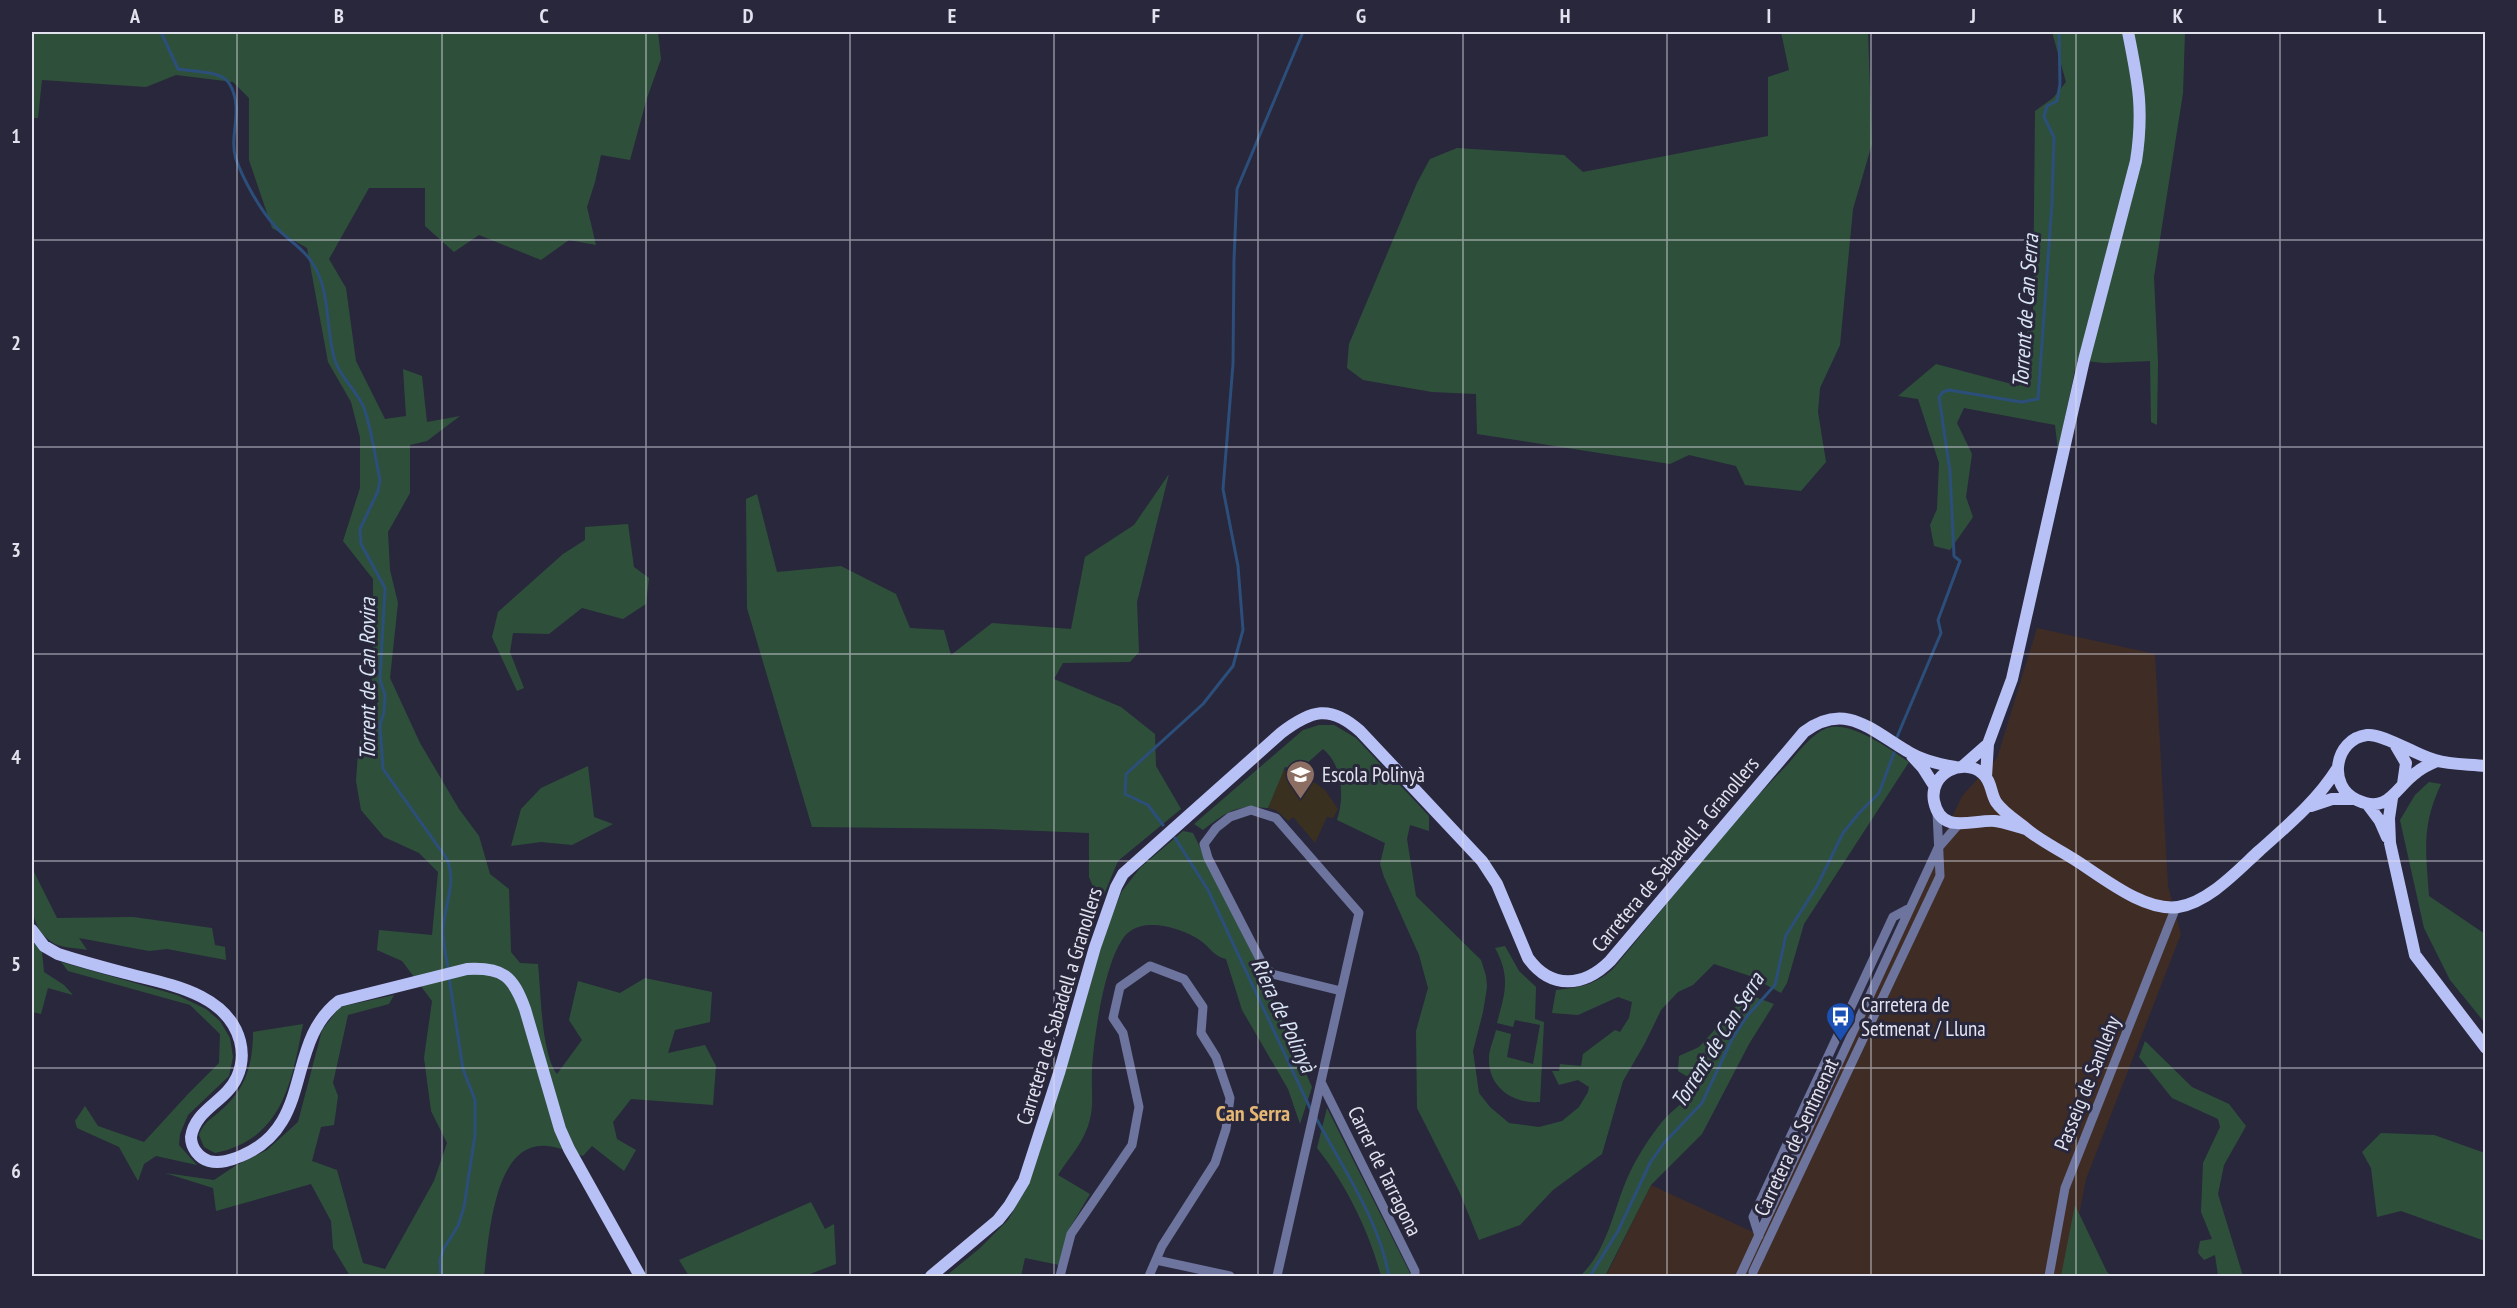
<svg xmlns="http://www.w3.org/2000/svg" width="2517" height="1308" viewBox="0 0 2517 1308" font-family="'PT Sans Narrow',sans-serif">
  <rect width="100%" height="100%" fill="#29273b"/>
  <path fill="#3f2d25" d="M2037 628 2155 654 2168 886 2181 934 2086 1179 2067 1276H1606L1651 1185 1757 1234 1962 796 1997 758Z"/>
  <path fill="#393020" d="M1283 770 1304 775 1325 790 1338 809 1333 818 1327 817 1315 843 1293 817 1288 821 1276 810 1268 808Z"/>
  <path fill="#2e503b" d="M32 32H658L661 59 647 98 630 160 601 155 595 182 587 207 596 245 569 240 541 260 479 235 454 252 425 226V188H369L329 259 346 288 356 361 385 419 406 416 403 369 422 376 427 422 460 416 427 441 410 445V493L388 532 390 570 398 603 390 678 420 743 459 809 479 836 490 874 509 889 511 952 520 963 538 964C541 992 541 1053 557 1074L582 1040 569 1020 578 981 620 993 645 978 712 992 710 1022 675 1030 668 1053 705 1045 716 1066 713 1105 631 1099 613 1122 617 1139 636 1150 624 1171 592 1146 583 1156C572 1153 559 1147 547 1146 493 1140 489 1240 484 1276H350L333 1248 331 1221 311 1184 216 1211 213 1188 165 1173 214 1180 235 1166 267 1150 298 1122 322 1030 340 1007 394 995 389 1004 348 1015 333 1083 338 1096 334 1125 321 1127 312 1161 337 1170 363 1263 385 1269 434 1181 447 1143 431 1111 424 1058 432 1001 402 961 377 950 379 930 432 935 438 872 419 853 384 837 361 810 356 781 358 753 365 719 379 701 368 687 373 676V579L343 541 360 488V437L351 402 328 362 307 248 272 228 249 160V98L233 82 176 75 146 87 42 80 38 118H32Z
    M1781 32H1868L1872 144 1853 209 1840 345 1820 388 1818 412 1826 462 1801 491 1745 485 1736 466 1689 455 1670 464 1477 434 1476 394 1432 392 1363 380 1347 368 1349 344 1417 183 1430 159 1457 148 1564 155 1583 172 1768 136V77L1789 70Z
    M2052 32H2185L2183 93 2154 277 2158 363 2157 425 2151 422 2150 361 2104 363 2077 360 2058 451 2055 425 1964 408 1957 423 1972 454 1966 497 1973 517 1950 550 1934 546 1930 525 1937 509 1939 463 1918 399 1898 396 1936 364 2019 386 2022 353 2033 309 2035 111 2053 98 2066 82Z
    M1169 474 1137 602 1139 652 1130 662 1063 663 1054 679 1121 707 1155 734 1156 766 1181 809 1118 861 1100 904 1089 877V833L990 829 812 827 747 608 746 499 757 494 777 572 841 566 896 594 910 628 944 630 951 655 992 623 1071 629 1085 557 1134 525Z
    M628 524 634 567 649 578 646 604 623 619 582 608 549 634 513 633 510 652 524 688 517 691 492 637 498 612 563 554 585 540V527Z
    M1319 725H1334L1356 738 1429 816V831L1410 825 1407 839 1416 896 1481 960 1486 976 1487 987 1483 1012 1473 1051 1479 1093 1490 1107 1509 1123 1539 1127 1562 1121 1579 1107 1588 1092 1589 1087 1578 1080 1559 1085 1552 1071H1559L1560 1064 1581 1066 1583 1054 1615 1030 1620 1032 1629 1018 1632 1002 1618 997 1578 1015 1552 1013 1556 990C1581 987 1593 986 1613 969 1670 901 1725 829 1787 765 1798 753 1811 734 1827 728 1851 720 1890 749 1909 762L1804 924 1787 983 1781 993 1750 976 1714 964 1693 985 1678 992 1661 1010 1645 1043 1623 1081 1602 1154 1553 1190 1520 1225 1479 1240 1459 1191 1417 1108 1416 1031 1428 988 1419 955 1384 877 1380 864 1385 843 1337 820C1345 797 1342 764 1323 749 1310 760 1303 771 1285 767L1268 808C1236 805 1229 810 1203 830L1194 824 1303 730Z
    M588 766 594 817 613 824 572 845 541 842 511 846 521 809 541 788Z
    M2429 782 2441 784C2421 827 2426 851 2429 896L2485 934V1023L2450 980 2424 928 2400 820 2415 795Z
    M1183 831 1193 833 1257 963 1312 1087 1300 1124 1288 1089 1242 1010 1226 959C1213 956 1211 948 1201 941 1189 932 1168 925 1153 925 1141 924 1128 929 1122 940 1104 967 1094 1036 1092 1069 1091 1085 1094 1104 1090 1119 1085 1141 1070 1156 1058 1175L1090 1194 1068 1231 1059 1265 1025 1258 1021 1276H946L980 1248 1008 1220 1025 1191 1064 1074 1107 927 1122 891 1140 868Z
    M32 868 57 918 133 917 212 928 215 945 225 947 226 960 167 949 149 951 79 938 87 950C78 948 63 948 55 944 26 928 32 896 32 868Z
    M32 941 42 952 44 972 64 985 73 995 48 988 41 1014 32 1012Z
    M1505 946 1519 971 1536 987 1535 1019 1544 1022 1540 1102C1514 1104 1488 1088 1489 1058 1489 1049 1494 1039 1496 1030L1511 1034 1507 1057 1533 1064 1540 1025 1515 1020 1513 1027 1497 1023C1505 993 1511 977 1495 948Z
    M61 962 177 995 206 1009 220 1021 230 1038 233 1057 229 1076 188 1115 180 1134 179 1145 197 1165 156 1156 144 1164 138 1181 119 1147 77 1128 75 1121 85 1106 98 1126 144 1142 188 1094 219 1063 220 1034 190 1005 68 971Z
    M1747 994 1774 1004 1749 1044 1702 1134 1651 1185 1605 1276H1580C1609 1250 1614 1204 1631 1170 1639 1154 1650 1137 1661 1123 1673 1108 1689 1101 1698 1083L1678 1071 1679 1056 1699 1047Z
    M303 1024C292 1082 282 1140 215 1153L204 1147 199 1135C205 1121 209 1121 220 1111 246 1090 253 1063 253 1032Z
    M2145 1041 2192 1087 2229 1104 2246 1126 2224 1165 2218 1194 2243 1276H2218L2215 1255 2204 1260 2198 1253 2200 1241 2212 1239 2201 1212 2203 1163 2220 1127 2218 1119 2172 1098 2139 1057Z
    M1327 1108 1411 1275V1276H1381C1369 1231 1346 1184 1317 1148Z
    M2381 1133 2434 1135 2485 1153V1241L2401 1211 2377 1217 2371 1168 2362 1152Z
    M811 1202 825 1229 834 1224 836 1264 805 1276H689L679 1260Z
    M2075 1205 2107 1272 2112 1276H2061Z"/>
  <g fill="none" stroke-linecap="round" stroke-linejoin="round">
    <path stroke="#2c4e7b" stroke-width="3" d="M161 32 178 69C192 72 220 70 229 83 245 109 228 136 236 159 243 179 260 210 275 226 285 238 302 247 311 261 331 289 325 325 334 357 339 377 357 390 364 408 372 430 375 457 380 480L378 491 360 529 361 544 385 588 380 680 385 695 384 712 380 725 383 769 447 859C457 884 444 905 443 930 443 943 446 956 448 969
      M1897 737 1941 633 1938 620 1960 561 1954 556 1950 471 1939 397 1943 392 1949 390 2021 402 2038 399 2052 203 2054 137 2044 117 2047 106 2057 101 2060 84 2059 32
      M1163 825 1148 805 1125 794 1126 774 1203 704 1233 666 1243 630 1238 566 1223 489 1233 364 1234 260 1237 189 1303 32
      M1175 838 1208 890 1311 1110
      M1316 1118C1343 1168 1379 1220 1389 1276
      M441 1276 440 1260 444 1248 458 1226 464 1207 475 1135V1100L463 1069 449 977
      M1590 1276 1618 1231 1650 1163 1664 1143 1702 1103 1732 1039 1748 1015 1775 985 1786 935 1817 886 1843 833 1860 812 1879 793 1894 753"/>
    <path stroke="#6d749e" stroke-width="9" d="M1321 1082 1415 1271V1276
      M1759 1236 1753 1217 1893 917 1908 909
      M1156 1260 1230 1276
      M1060 1276 1071 1234 1132 1145 1139 1107 1123 1033 1113 1018 1120 987 1150 966 1184 979 1203 1007 1201 1033 1216 1057 1230 1098 1226 1129 1215 1163 1162 1246 1149 1276
      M1277 1276 1359 913 1276 818 1251 810 1230 817 1216 828 1204 844 1208 858 1262 963 1272 974 1341 991
      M1740 1276 1938 848 1958 825
      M1753 1276V1272L1940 876 1937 812
      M2049 1276 2065 1188 2176 907"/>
    <path stroke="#b8c1f5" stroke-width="12" d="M2396 746 2406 763 2403 784
      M1912 756 1923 768 1935 787
      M2437 761C2430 764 2423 767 2417 772 2395 787 2389 815 2357 800 2327 787 2334 739 2367 735 2382 733 2416 755 2435 760 2451 765 2469 764 2486 766
      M1963 766 1988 744
      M1986 777 1988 744 2012 679 2084 360 2136 161C2144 109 2138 82 2128 32
      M2392 798 2389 818 2390 843 2415 955 2486 1048
      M2368 805 2380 821 2387 837
      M2311 806 2332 799H2354
      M2026 829C2016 827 2005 822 1995 821 1973 819 1941 836 1934 801 1929 774 1962 757 1982 773 1992 781 1990 792 1996 802 2002 811 2014 819 2023 826 2037 839 2056 848 2072 858 2100 875 2143 912 2178 907 2209 902 2237 871 2259 851 2288 825 2316 802 2337 769
      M32 930 44 946 58 954C80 961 102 967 125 973 166 984 227 992 240 1041 243 1053 242 1066 237 1077 226 1102 195 1109 191 1137 191 1148 199 1158 209 1161 220 1164 231 1160 241 1156 315 1126 284 1043 339 1001L467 969C503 967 513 976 525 1009L560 1129 569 1149 640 1276
      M931 1276 998 1220 1009 1206 1024 1181 1059 1073 1095 947 1116 887 1123 874 1281 733C1311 710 1330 704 1360 731L1482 861 1497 884 1528 958C1551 990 1584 987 1610 961L1804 732C1845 701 1871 730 1907 751 1921 760 1938 764 1955 767"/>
  </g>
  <path fill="none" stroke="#e2e2ef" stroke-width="1.5" stroke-opacity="0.55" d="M237 32V1276M442 32V1276M646 32V1276M850 32V1276M1054 32V1276M1258 32V1276M1463 32V1276M1667 32V1276M1871 32V1276M2076 32V1276M2280 32V1276M32 240H2486M32 447H2486M32 654H2486M32 861H2486M32 1068H2486"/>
  <defs>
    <symbol id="school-pin" viewBox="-11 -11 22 30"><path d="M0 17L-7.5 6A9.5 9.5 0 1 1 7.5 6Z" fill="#8d6e63" stroke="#29273b"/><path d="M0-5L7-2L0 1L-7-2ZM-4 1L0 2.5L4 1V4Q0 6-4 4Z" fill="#fff"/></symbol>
    <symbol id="bus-pin" viewBox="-11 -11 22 30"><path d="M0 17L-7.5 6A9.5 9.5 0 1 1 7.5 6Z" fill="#1a4fb4" stroke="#29273b"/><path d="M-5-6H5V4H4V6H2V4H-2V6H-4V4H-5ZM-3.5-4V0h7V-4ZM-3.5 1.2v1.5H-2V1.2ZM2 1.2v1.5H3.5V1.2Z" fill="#fff"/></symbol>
  </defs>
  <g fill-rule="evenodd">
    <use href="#school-pin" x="1284" y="758" width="33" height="45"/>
    <use href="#bus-pin" x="1824" y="1000" width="33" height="45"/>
  </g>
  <g text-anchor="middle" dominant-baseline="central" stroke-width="6" stroke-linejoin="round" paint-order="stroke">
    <g font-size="21" fill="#e2e2ef" stroke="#29273b" text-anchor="start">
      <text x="1322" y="774">Escola Polinyà</text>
      <text x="1861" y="1004">Carretera de<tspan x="1861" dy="24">Setmenat / Lluna</tspan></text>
    </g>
    <g font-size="21" fill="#e2e2ef" stroke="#29273b">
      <text transform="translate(1675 854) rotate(-50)">Carretera de Sabadell a Granollers</text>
      <text transform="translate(1059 1006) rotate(-73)">Carretera de Sabadell a Granollers</text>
      <text transform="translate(2087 1083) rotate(-68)">Passeig de Sanllehy</text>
      <text transform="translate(1796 1137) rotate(-65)">Carretera de Sentmenat</text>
      <text transform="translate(1385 1171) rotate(64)">Carrer de Tarragona</text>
    </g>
    <g font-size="22" font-style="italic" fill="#dae5f3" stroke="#29273b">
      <text transform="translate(2025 311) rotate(-86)">Torrent de Can Serra</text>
      <text transform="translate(367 679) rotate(-90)">Torrent de Can Rovira</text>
      <text transform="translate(1284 1015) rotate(65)">Riera de Polinyà</text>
      <text transform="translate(1717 1040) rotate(-58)">Torrent de Can Serra</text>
    </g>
    <g font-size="22" font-weight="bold" fill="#e5b774" stroke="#29273b">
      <text x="1253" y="1113">Can Serra</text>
    </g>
  </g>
  <rect width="2517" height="1308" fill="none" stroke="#29273b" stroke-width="66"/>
  <rect x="33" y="33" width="2451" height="1242" fill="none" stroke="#e2e2ef" stroke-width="2"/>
  <g font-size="20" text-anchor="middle" font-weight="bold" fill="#e2e2ef">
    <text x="135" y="23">A</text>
    <text x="339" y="23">B</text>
    <text x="544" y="23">C</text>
    <text x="748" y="23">D</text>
    <text x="952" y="23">E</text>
    <text x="1156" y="23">F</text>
    <text x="1361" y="23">G</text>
    <text x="1565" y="23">H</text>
    <text x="1769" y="23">I</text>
    <text x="1973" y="23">J</text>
    <text x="2178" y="23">K</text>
    <text x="2382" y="23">L</text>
    <text x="16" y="143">1</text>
    <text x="16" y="350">2</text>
    <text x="16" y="557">3</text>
    <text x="16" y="764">4</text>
    <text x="16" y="971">5</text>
    <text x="16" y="1178">6</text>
  </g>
</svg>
